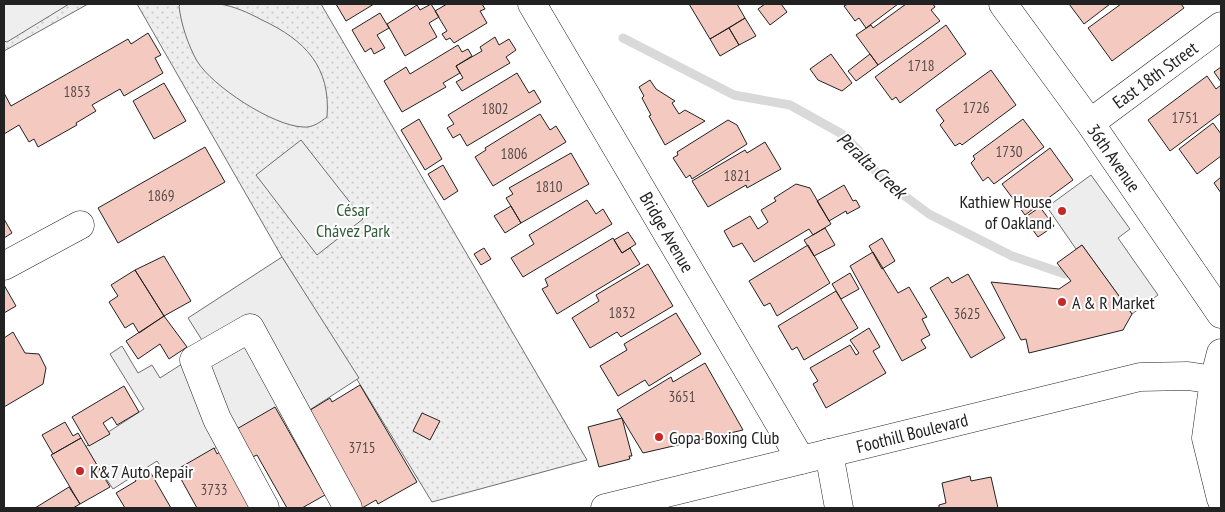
<svg xmlns="http://www.w3.org/2000/svg" width="1225" height="512" viewBox="0 0 1225 512" font-family="'PT Sans Narrow',sans-serif">
  <defs>
    <pattern id="grass-dots" width="8" height="8" patternUnits="userSpaceOnUse" patternTransform="scale(1.25)"><rect width="8" height="8" fill="#eee"/><path d="M2 2h.1M6 6h.1" fill="none" stroke="#ccc" stroke-width="1.8" stroke-linecap="round"/></pattern>
  </defs>
  <rect width="100%" height="100%" fill="#fff"/>
  <path fill="url(#grass-dots)" stroke="#6f6f6f" d="M4 4H88L4 51Z
    M137 4H321L587 460 432 502 282 257Z"/>
  <path fill="#eee" stroke="#6f6f6f" d="M4 4H69L7 42 4 41Z
    M181 4C193 4 207 2 219 4 234 6 249 13 262 20 305 40 331 67 327 117 320 122 313 128 303 127 273 126 212 86 197 61 188 45 181 24 179 6Z
    M301 140 363 219 317 255 256 175Z"/>
  <path fill="#ededed" stroke="#6f6f6f" d="M1091 175 1130 229 1118 238 1158 295 1132 314 1082 245 1076 249 1047 207Z
    M282 257 359 378 285 426 274 410 169 478 157 461 113 489 85 447 144 409 110 354 122 346 138 373 152 365 160 378 207 348 188 318Z"/>
  <g fill="none" stroke-linecap="round" stroke-linejoin="round">
    <path stroke="#d9d9d9" stroke-width="9" d="M623 38 734 95 790 105 842 134 858 150 882 179 929 214 1012 256 1065 274"/>
  </g>
  <path fill="#f3c9c0" stroke="#222" d="M336 4H374L346 21Z
    M431 4 439 17 429 23 437 37 405 56 387 24 417 5 420 10Z
    M447 4H482L485 9 480 11 487 23 454 43 450 38 446 40 442 34 447 31 435 11Z
    M689 4H737L745 18 710 39Z
    M765 4H781L787 12 770 25 758 9Z
    M848 4H898L866 28 859 18 855 21 844 6Z
    M906 4H933L935 7 931 10 940 21 878 65 856 35 871 25 873 28Z
    M1069 4H1110L1084 24Z
    M1121 4H1181L1184 8 1112 61 1088 28Z
    M380 13 389 28 377 35 385 48 374 54 371 48 365 52 352 30Z
    M745 18 756 36 739 45 729 28Z
    M946 25 966 54 900 103 896 97 892 100 875 77Z
    M729 28 739 45 720 56 710 39Z
    M148 33 161 55 155 58 163 73 124 96 120 89 92 105 96 111 76 123 77 125 38 147 34 139 29 142 19 125 4 134V93L11 106 128 39 131 44Z
    M495 37 499 45 509 39 516 50 506 57 510 63 462 91 456 82 463 78 456 66 482 51 480 47Z
    M458 45 462 52 468 49 472 56 456 66 460 73 443 83 446 87 402 112 384 81 406 67 410 74Z
    M831 54 852 83 842 91 818 80 810 69Z
    M870 54 878 65 856 81 848 71Z
    M1221 67V82L1214 72Z
    M991 70 1016 105 962 145 960 143 955 146 940 125 944 121 936 110Z
    M517 73 529 93 534 90 541 102 467 146 460 134 453 138 447 128 454 124 448 115Z
    M1207 76 1216 89 1221 85V113L1170 151 1148 120Z
    M650 80 656 89 675 101 672 103 679 114 685 110 705 121 665 145 649 116 651 115 642 98 644 96 639 87Z
    M164 83 186 121 154 139 133 101Z
    M540 114 550 130 556 126 566 142 493 186 475 157 486 150 485 148Z
    M419 119 442 159 425 170 401 130Z
    M1023 119 1044 147 994 184 988 177 983 181 971 163 975 159 973 156Z
    M728 120 737 125 747 144 692 179 690 175 686 178 673 158 678 155 677 152Z
    M1213 123 1221 134V156L1197 174 1179 149Z
    M765 142 781 169 747 188 746 185 708 207 692 181 745 150 747 153Z
    M205 147 225 182 118 243 98 208Z
    M1050 148 1073 180 1025 215 1002 184Z
    M571 153 589 184 521 223 506 198 513 194 509 188Z
    M443 165 458 191 444 200 428 174Z
    M1221 177V193L1214 183Z
    M796 184 810 188 831 224 813 235 809 229 754 262 742 243 733 247 724 231 750 216 758 229 768 222 761 210 776 201 774 198Z
    M844 185 853 201 856 200 860 207 847 214 846 211 829 221 817 201Z
    M587 200 596 214 603 209 612 224 523 277 511 258 534 244 529 235Z
    M511 206 521 223 505 233 494 216Z
    M1040 207 1054 226 1038 237 1024 218Z
    M4 219 12 233 4 238Z
    M825 228 835 245 814 256 804 240Z
    M628 232 636 244 622 253 614 240Z
    M613 238 622 253 630 248 640 264 557 314 542 289 548 286 545 279Z
    M882 238 895 261 882 269 869 246Z
    M808 245 830 283 777 316 770 303 764 306 749 281Z
    M1082 245 1132 314 1123 330 1029 353 1026 339 1021 340 991 282 1059 289 1071 281 1057 263Z
    M484 248 491 259 481 265 474 254Z
    M873 252 898 293 909 287 927 317 922 319 930 335 921 340 926 348 902 361 850 266Z
    M164 256 191 301 164 316 135 270Z
    M648 264 673 306 621 337 617 332 590 348 572 318 599 301 596 295Z
    M135 270 164 316 139 333 133 323 125 328 109 302 118 296 111 285Z
    M850 273 859 289 841 299 832 284Z
    M968 274 1005 338 971 358 930 288 948 277 952 283Z
    M4 285 16 306 4 313Z
    M836 291 858 328 804 360 797 347 792 350 778 326Z
    M676 313 701 354 649 386 645 380 618 396 600 366 627 350 624 344Z
    M164 316 187 347 169 359 160 344 138 359 126 341Z
    M869 328 880 347 873 351 886 373 826 408 813 384 818 381 810 368 850 345 856 355 859 353 850 340Z
    M13 332 25 353 39 354 46 368 43 384 4 407V338Z
    M705 363 743 430 643 453 617 410 671 377 673 382Z
    M360 385 417 482 378 504 376 500 362 508 307 412 330 398 332 402Z
    M124 386 139 412 117 425 112 417 103 423 110 434 89 446 72 417Z
    M275 407 325 495 302 508H287L257 455 250 458 235 430Z
    M422 413 440 421 430 440 413 431Z
    M622 418 632 456H629L630 459 599 467 588 427Z
    M65 422 73 436 78 433 81 438 53 454 42 435Z
    M81 438 110 487 80 504 51 455Z
    M214 448 217 454 221 451 253 508H197L176 470Z
    M148 468 171 508H125L116 493 136 481 133 476Z
    M970 476 971 481 991 477 998 508H939V505L946 503 942 483Z
    M69 487 80 504 73 508H35Z"/>
  <g fill="none" stroke-linecap="round" stroke-linejoin="round">
    <defs>
      <path id="minor" d="M532 4 801 460
        M1003 4 1090 123 1221 314
        M1090 123 1221 26
        M4 266 80 225
        M1221 353 1214 380 1206 438 1221 499
        M829 453 839 508
        M265 508 217 419 194 360 250 328 348 508"/>
      <path id="major" d="M605 508 1140 377 1188 376 1221 381"/>
    </defs>
    <use href="#minor" stroke="#222" stroke-width="29"/>
    <use href="#major" stroke="#222" stroke-width="29"/>
    <use href="#minor" stroke="#fff" stroke-width="28"/>
    <use href="#major" stroke="#fff" stroke-width="28"/>
  </g>
  <g fill="#c62828" stroke="#fff" stroke-width="2">
    <circle cx="1062" cy="211" r="5"/>
    <circle cx="1062" cy="302" r="5"/>
    <circle cx="659" cy="437" r="5"/>
    <circle cx="80" cy="471" r="5"/>
  </g>
  <g text-anchor="middle" dominant-baseline="central" stroke-width="4" stroke-linejoin="round" paint-order="stroke">
    <g font-size="15" fill="#564c4a">
      <text x="921" y="65">1718</text>
      <text x="77" y="91">1853</text>
      <text x="976" y="107">1726</text>
      <text x="495" y="108">1802</text>
      <text x="1185" y="117">1751</text>
      <text x="1009" y="151">1730</text>
      <text x="514" y="153">1806</text>
      <text x="737" y="175">1821</text>
      <text x="549" y="186">1810</text>
      <text x="161" y="195">1869</text>
      <text x="622" y="312">1832</text>
      <text x="967" y="313">3625</text>
      <text x="682" y="396">3651</text>
      <text x="362" y="447">3715</text>
      <text x="214" y="489">3733</text>
    </g>
    <g font-size="18" fill="#222" stroke="#fff">
      <text transform="translate(1155 75) rotate(-36)">East 18th Street</text>
      <text transform="translate(1114 158) rotate(55)">36th Avenue</text>
      <text transform="translate(667 232) rotate(60)">Bridge Avenue</text>
      <text transform="translate(912 433) rotate(-14)">Foothill Boulevard</text>
    </g>
    <g font-size="18" fill="#222" stroke="#fff" text-anchor="start">
      <text x="1052" y="201" text-anchor="end">Kathiew House<tspan x="1052" dy="21">of Oakland</tspan></text>
      <text x="1072" y="302">A &amp; R Market</text>
      <text x="669" y="437">Gopa Boxing Club</text>
      <text x="90" y="471">K&amp;7 Auto Repair</text>
    </g>
    <g font-size="18" fill="#2f5e38" stroke="#fff">
      <text x="353" y="209">César<tspan x="353" dy="21">Chávez Park</tspan></text>
    </g>
    <g font-size="19" font-style="italic" fill="#222" stroke="#fff">
      <text transform="translate(872 165) rotate(43)">Peralta Creek</text>
    </g>
  </g>
  <rect width="1225" height="512" fill="none" stroke="#222222" stroke-width="10"/>
</svg>
